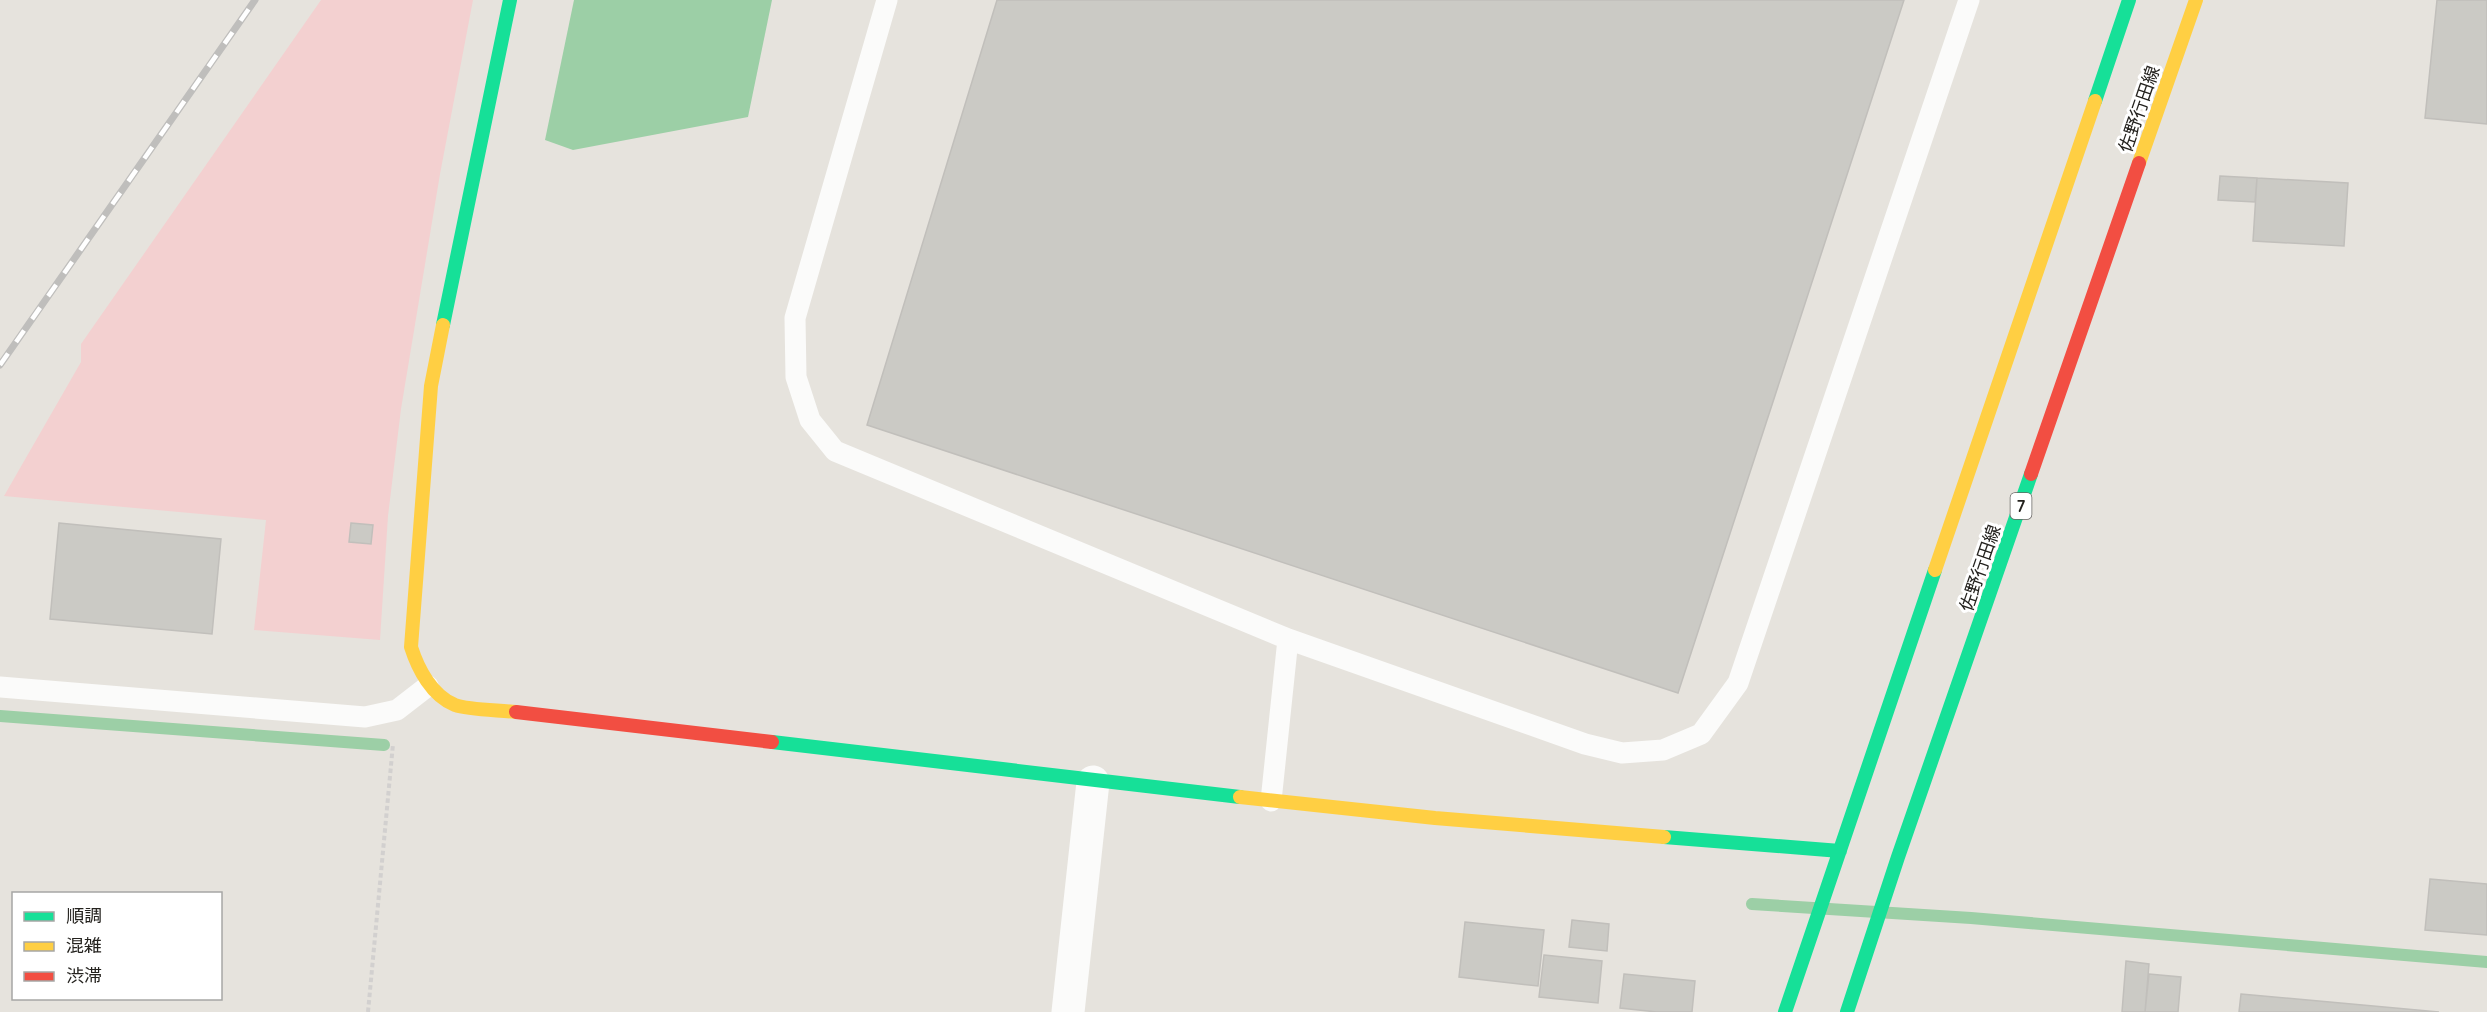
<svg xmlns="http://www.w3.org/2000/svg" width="2487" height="1012" viewBox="0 0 2487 1012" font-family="Quicksand,'Noto Sans JP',sans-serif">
  <rect width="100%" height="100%" fill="#e6e3dd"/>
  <path fill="#f3d0d0" d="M321 0H473L440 174 401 409 388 516 380 640 254 630 266 520 4 496 81 362V344Z"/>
  <path fill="#9ccfa6" d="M574 0H772L748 117 573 150 545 140Z"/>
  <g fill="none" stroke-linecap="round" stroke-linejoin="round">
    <path stroke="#9ccfa6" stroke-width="12" d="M0 716 384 745
      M1752 904 1971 918 2487 962"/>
  </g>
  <path fill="#cbcac5" stroke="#c1bfbb" stroke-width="1.5" d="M997 0H1904L1678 693 867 425Z
    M2437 0H2487V124L2425 118Z
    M2220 176 2257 178 2255 202 2218 200Z
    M2257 178 2348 183 2344 246 2253 241Z
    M59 523 221 539 212 634 50 619Z
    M351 523 373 525 371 544 349 542Z
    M2430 879 2487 884V935L2425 930Z
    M1572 920 1609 924 1607 951 1569 947Z
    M1465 922 1544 930 1538 986 1459 977Z
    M1544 955 1602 961 1598 1003 1539 997Z
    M2126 961 2149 964 2145 1012H2122Z
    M1624 974 1695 981 1692 1012H1657L1620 1008Z
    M2149 974 2181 977 2178 1012H2145Z
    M2241 994 2439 1012H2239Z"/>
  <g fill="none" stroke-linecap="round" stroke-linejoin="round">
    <path stroke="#d2d0cf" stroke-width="4" stroke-dasharray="4.5 3" stroke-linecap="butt" d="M368 1012 393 744"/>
    <path stroke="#fbfbfa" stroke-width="21" d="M887 0 795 318 796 377 810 420 835 451 1288 639 1585 744 1622 753 1663 750 1701 734 1738 683 1969 0
      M0 687 365 717 397 710 428 686
      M1271 801 1288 639"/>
    <path stroke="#fbfbfa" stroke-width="33" d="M1068 1012 1093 782"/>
    <path stroke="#16e098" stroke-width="14" d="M2095 101 2129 0
      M443 325 510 0
      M772 742 1240 797
      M1664 837 1840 851
      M1785 1012 1935 570
      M1847 1012 1898 857 2031 474"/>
    <path stroke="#ffcf43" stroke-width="14" d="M2139 163 2196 0
      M443 325 431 386 411 647C418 669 432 696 455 705 469 710 500 710 516 712
      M1935 570 2095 101
      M1240 797 1435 818 1664 837"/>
    <path stroke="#f24e42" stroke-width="14" d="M2031 474 2139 163
      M516 712 772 742"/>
    <defs>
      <path id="rail" d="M0 365 255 0"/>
    </defs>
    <use href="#rail" stroke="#bfbebc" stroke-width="7"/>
    <use href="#rail" stroke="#fff" stroke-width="4.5" stroke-dasharray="14" stroke-linecap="butt"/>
  </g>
  <g text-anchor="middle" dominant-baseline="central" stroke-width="6" stroke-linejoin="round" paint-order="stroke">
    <rect fill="#fff" stroke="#666462" stroke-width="1.5" x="2010.5" y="493" width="21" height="26" rx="4.5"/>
    <g font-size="16" font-weight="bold" fill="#24221e">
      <text x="2021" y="506">7</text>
    </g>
    <g font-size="18" fill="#24221e" stroke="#fff">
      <text transform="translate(2139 109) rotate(-71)">佐野行田線</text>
      <text transform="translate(1980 568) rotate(-71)">佐野行田線</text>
    </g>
  </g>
  <rect x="12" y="892" width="210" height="108" fill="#ffffff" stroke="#a7a7a5" stroke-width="1.5"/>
  <rect x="24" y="912" width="30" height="9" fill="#16e098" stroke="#a7a7a5" stroke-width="1.5"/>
  <text x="66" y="922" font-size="18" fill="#24221e">順調</text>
  <rect x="24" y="942" width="30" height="9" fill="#ffcf43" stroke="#a7a7a5" stroke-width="1.5"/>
  <text x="66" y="952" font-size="18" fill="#24221e">混雑</text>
  <rect x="24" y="972" width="30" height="9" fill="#f24e42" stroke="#a7a7a5" stroke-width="1.5"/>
  <text x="66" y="982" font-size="18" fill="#24221e">渋滞</text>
</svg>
